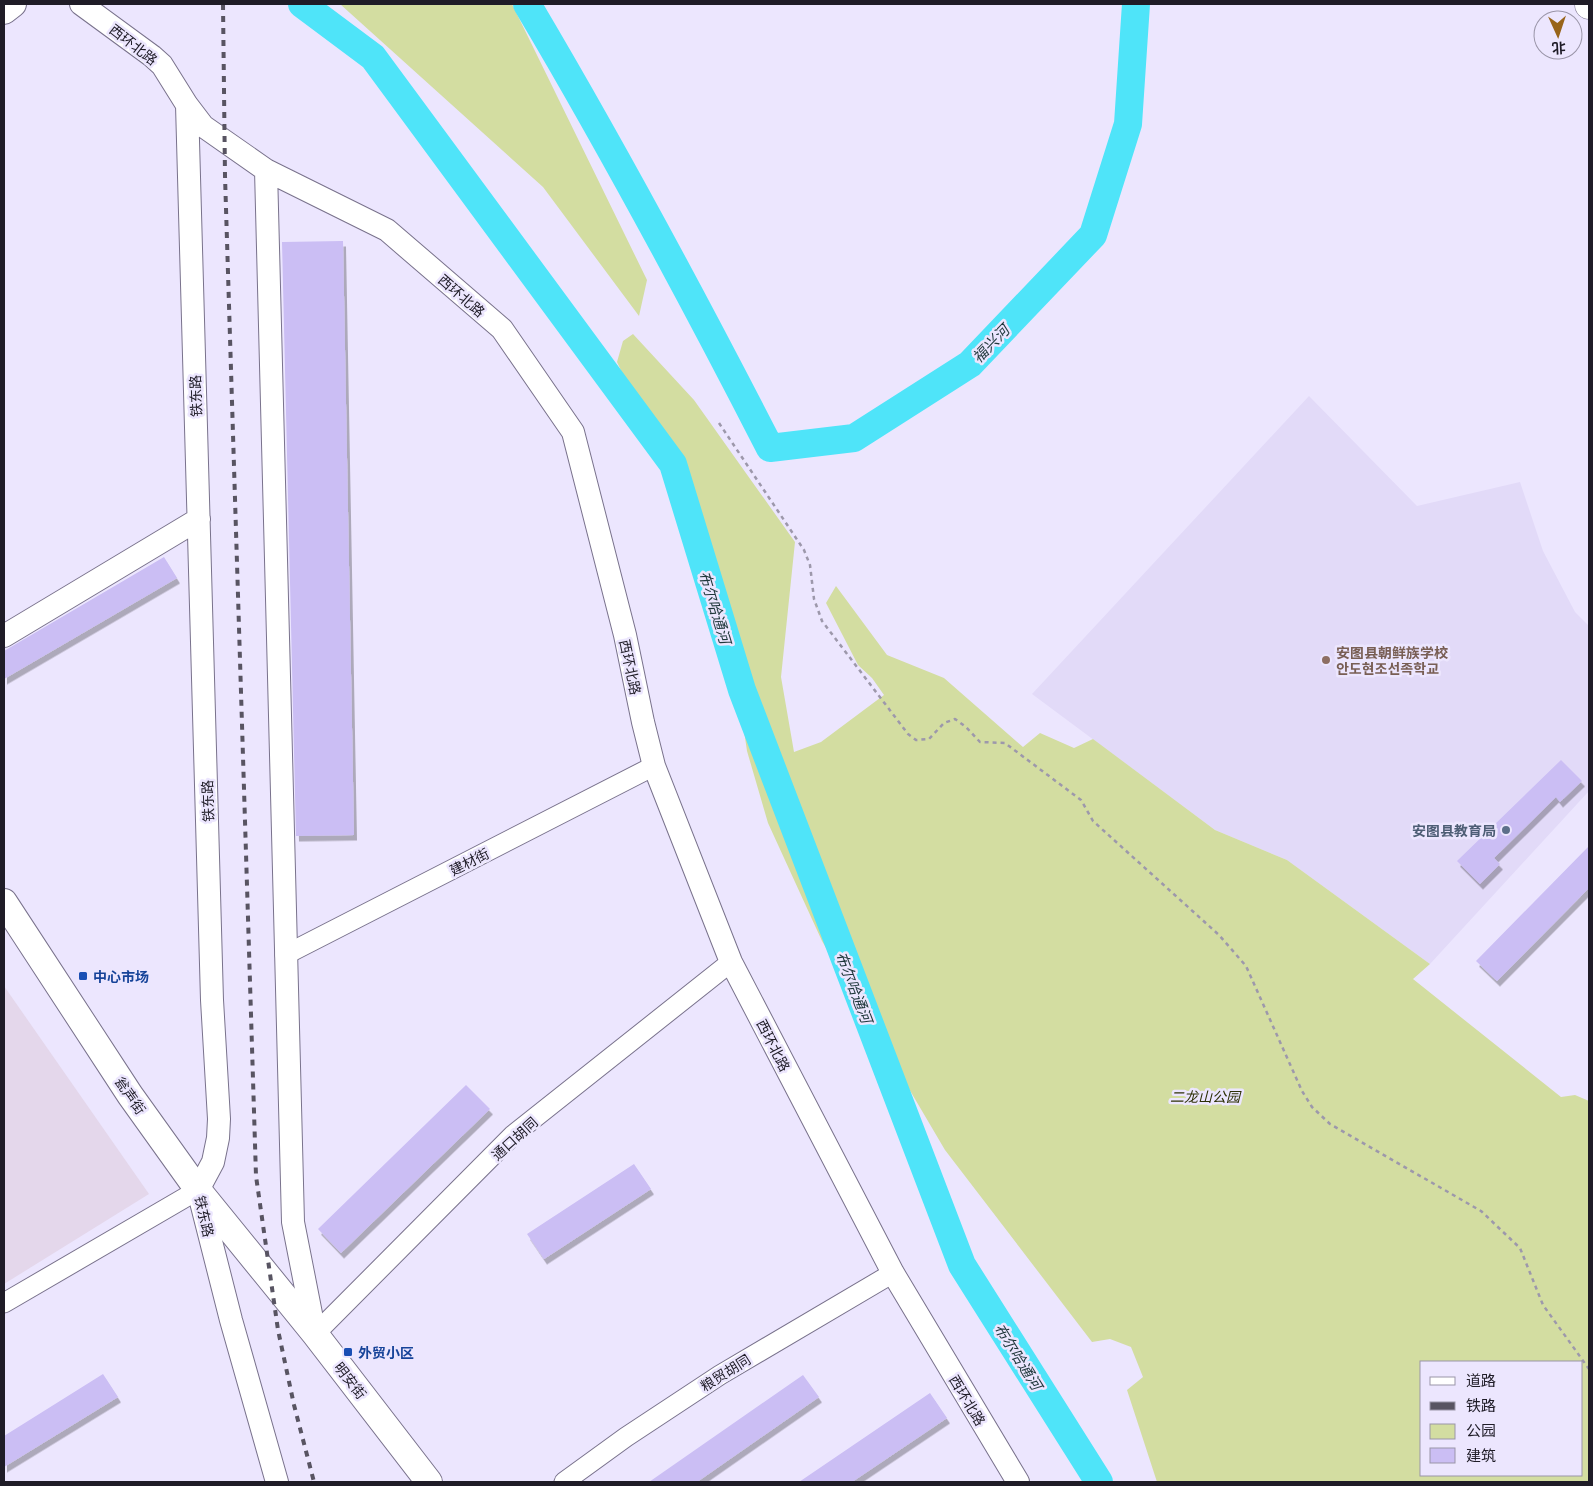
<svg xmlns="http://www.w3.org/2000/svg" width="1593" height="1486" viewBox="0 0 1593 1486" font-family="Literata,'Noto Sans SC','Noto Sans KR',serif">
  <defs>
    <filter id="shadow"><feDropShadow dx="3" dy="5.5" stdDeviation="0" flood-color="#0004"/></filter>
  </defs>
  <rect width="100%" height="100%" fill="#ece6fe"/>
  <path fill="#e4d7eb" d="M4 986 149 1194 4 1284Z"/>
  <path fill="#e2daf8" d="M1309 396 1417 506 1520 482 1543 551 1575 612 1589 626V791L1430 964 1287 860 1215 830 1032 694Z"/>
  <path fill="#d3dda1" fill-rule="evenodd" d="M340 4H512L647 280 639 316 543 187Z
    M633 334 694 400 795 542 781 677 794 752 821 742 884 695 872 678 858 665 826 603 836 586 887 655 944 678 1023 747 1040 733 1074 748 1093 739 1215 830 1287 860 1430 964 1413 979 1561 1097 1575 1095 1589 1101V1482H1157L1127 1390 1143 1377 1131 1347 1110 1339 1092 1342 945 1150 822 941 768 823 747 751 724 595 718 577 617 362 623 341ZM1422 1362H1582V1475H1422Z"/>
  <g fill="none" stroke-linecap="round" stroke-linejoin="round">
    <path stroke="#4fe4f9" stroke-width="28" d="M302 4 373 57 673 464 742 690 962 1265 1099 1482
      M527 4C613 149 693 298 770 448L854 438 970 364 1093 235 1128 124 1136 4"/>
  </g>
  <path fill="#cbbef4" filter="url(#shadow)" d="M343 241 354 835 296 836 282 242Z
    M164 557 177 578 4 679V651Z
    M1561 760 1582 781 1560 802 1556 797 1494 858 1500 864 1480 884 1457 861Z
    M1589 846V888L1497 981 1476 961Z
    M466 1085 490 1109 341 1253 318 1229Z
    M634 1164 651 1189 544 1259 527 1234Z
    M103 1374 118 1397 4 1467V1436Z
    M803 1375 819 1397 697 1482H649Z
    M930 1393 947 1418 852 1482H799Z"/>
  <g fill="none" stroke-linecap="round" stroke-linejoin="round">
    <defs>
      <path id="minor" d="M285 955 654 766
        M4 1303 198 1190
        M315 1334 513 1135 731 962
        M564 1482 626 1437 720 1375 893 1273"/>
      <path id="tertiary" d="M81 4 152 56 162 65 187 105 203 126 266 170 387 230 502 329 573 432 625 635 643 722 654 766 731 962 893 1273 1018 1482
        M187 105 212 1000 219 1119 218 1138 213 1162 198 1190 231 1320 277 1482
        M266 170 293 1222 315 1334
        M4 636 199 519"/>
      <path id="secondary" d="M4 11 13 4
        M4 902 130 1095 198 1190 315 1334 429 1482"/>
      <path id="trunk" d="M1589 4V5"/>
    </defs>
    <use href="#minor" stroke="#79728c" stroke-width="21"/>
    <use href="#tertiary" stroke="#79728c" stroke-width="24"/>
    <use href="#secondary" stroke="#79728c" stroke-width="28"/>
    <use href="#trunk" stroke="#79728c" stroke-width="29"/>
    <path stroke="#9d98ab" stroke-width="2.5" stroke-dasharray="4 4" stroke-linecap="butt" d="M719 423 804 550 810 565 814 599 822 621 908 734 916 740 929 739 944 723 955 719 966 727 980 742 1005 743 1081 800 1093 821 1219 935 1246 966 1302 1091 1312 1107 1330 1124 1481 1211 1520 1248 1543 1305 1589 1369"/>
    <use href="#minor" stroke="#fff" stroke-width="19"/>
    <use href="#tertiary" stroke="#fff" stroke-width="22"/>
    <use href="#secondary" stroke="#fff" stroke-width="26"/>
    <use href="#trunk" stroke="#fff" stroke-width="28"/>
    <path stroke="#585462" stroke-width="4" stroke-dasharray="6 6" stroke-linecap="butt" d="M223 4 225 176 256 1176 278 1330 294 1405 314 1482"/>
  </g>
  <circle fill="#8d6e63" stroke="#ece6fe" stroke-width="2" cx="1326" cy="660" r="5"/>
  <circle fill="#5c6f8a" stroke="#ece6fe" stroke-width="2" cx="1506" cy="830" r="5"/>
  <g fill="#1a4fb4" stroke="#ece6fe" stroke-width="2">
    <rect x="78" y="971" width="10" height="10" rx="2.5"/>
    <rect x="343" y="1347" width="10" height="10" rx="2.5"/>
  </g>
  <g text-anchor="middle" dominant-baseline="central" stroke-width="5" stroke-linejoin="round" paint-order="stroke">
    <g font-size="14" fill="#1f1c27" stroke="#ece6fe">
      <text transform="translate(134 44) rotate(38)">西环北路</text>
      <text transform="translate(462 295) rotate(41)">西环北路</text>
      <text transform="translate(195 396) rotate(-92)">铁东路</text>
      <text transform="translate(631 667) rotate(78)">西环北路</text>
      <text transform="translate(207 801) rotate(-92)">铁东路</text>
      <text transform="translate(469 861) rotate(-27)">建材街</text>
      <text transform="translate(774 1045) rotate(63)">西环北路</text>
      <text transform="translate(131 1095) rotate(55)">瓮声街</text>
      <text transform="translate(514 1138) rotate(-42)">通口胡同</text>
      <text transform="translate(205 1216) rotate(77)">铁东路</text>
      <text transform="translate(725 1372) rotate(-32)">粮贸胡同</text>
      <text transform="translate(351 1380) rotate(52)">明安街</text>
      <text transform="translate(968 1400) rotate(59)">西环北路</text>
    </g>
    <g font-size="14" font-weight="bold" fill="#785e54" stroke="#ece6fe" text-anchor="start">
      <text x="1336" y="652">安图县朝鲜族学校<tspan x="1336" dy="16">안도현조선족학교</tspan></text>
    </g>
    <g font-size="14" font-weight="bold" fill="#4e5e75" stroke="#ece6fe" text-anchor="end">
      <text x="1496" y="830">安图县教育局</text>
    </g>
    <g font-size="14" font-weight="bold" fill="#164399" stroke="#ece6fe" text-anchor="start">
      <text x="93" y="976">中心市场</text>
      <text x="358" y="1352">外贸小区</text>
    </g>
    <g font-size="14" font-style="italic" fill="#2c3005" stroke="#ece6fe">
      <text x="1205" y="1096">二龙山公园</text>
    </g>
    <g font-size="15" font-style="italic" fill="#1f373b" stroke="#ece6fe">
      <text transform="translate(990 343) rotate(-46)">福兴河</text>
      <text transform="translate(716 607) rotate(73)">布尔哈通河</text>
      <text transform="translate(855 987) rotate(69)">布尔哈通河</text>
      <text transform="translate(1019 1356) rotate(58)">布尔哈通河</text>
    </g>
  </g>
  <rect width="1593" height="1486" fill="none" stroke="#1f1c27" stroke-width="10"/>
  <rect x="1420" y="1361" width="162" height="115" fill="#ece6fe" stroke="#9a95a8"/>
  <rect x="1430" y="1377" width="25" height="8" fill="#ffffff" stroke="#9a95a8"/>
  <text x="1466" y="1386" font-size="15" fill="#1f1c27">道路</text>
  <rect x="1430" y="1402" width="25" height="8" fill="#585462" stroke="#9a95a8"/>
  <text x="1466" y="1411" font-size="15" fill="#1f1c27">铁路</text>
  <rect x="1430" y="1424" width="25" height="15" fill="#d3dda1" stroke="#9a95a8"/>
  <text x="1466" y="1436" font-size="15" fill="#1f1c27">公园</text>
  <rect x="1430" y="1448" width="25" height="15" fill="#cbbef4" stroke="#9a95a8"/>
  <text x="1466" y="1461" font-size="15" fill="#1f1c27">建筑</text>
  <g transform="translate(1558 35) rotate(177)"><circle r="24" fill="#ece6fe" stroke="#9a95a8"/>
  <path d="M0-4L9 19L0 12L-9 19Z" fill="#98641a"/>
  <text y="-8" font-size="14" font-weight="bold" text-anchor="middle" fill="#1f1c27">北</text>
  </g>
</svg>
